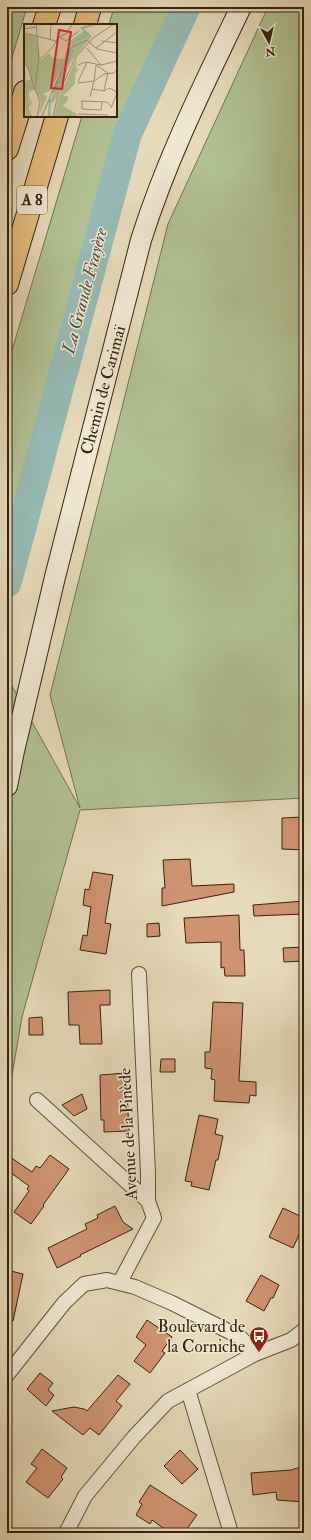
<svg xmlns="http://www.w3.org/2000/svg" width="311" height="1540" viewBox="0 0 311 1540" font-family="'IM FELL Double Pica',serif">
  <rect width="100%" height="100%" fill="#e6daba"/>
  <filter id="stains"><feTurbulence type="fractalNoise" baseFrequency=".005" numOctaves="4"/><feColorMatrix values="0 0 0 0 .2 0 0 0 0 .09 0 0 0 0 .02 0 0 0 .5 -.17"/></filter>
  <radialGradient id="worn" r=".72"><stop offset=".6" stop-color="#630" stop-opacity="0"/><stop offset="1" stop-color="#630" stop-opacity=".3"/></radialGradient>
  <path fill="#b1c193" stroke="#747252" d="M7 7H27L7 74Z
    M114 7H179L108 166 7 547V367L82 116H116V25H109Z
    M268 7H304V798L80 810 22 1017 7 1104V677L80 808 50 695 168 224Z"/>
  <g fill="none" stroke-linecap="round" stroke-linejoin="round">
    <path stroke="#96bab3" stroke-width="29" d="M7 583 127 135 186 7"/>
  </g>
  <path fill="#cf9371" stroke="#362210" d="M303 817 304 850 282 849V818Z
    M190 859 192 886 234 884V892L162 906V888H165L163 860Z
    M93 872 113 875 105 923 111 924 106 954 80 950 83 935 87 936 91 907 83 905 85 889 89 890Z
    M304 901V914L254 916 253 905Z
    M239 915 240 950H244L245 976H225L224 967 221 968V942L186 943 184 918Z
    M159 923 160 936 147 937V924Z
    M304 947V961L284 962 283 948Z
    M110 990V1005H100L102 1044H80L79 1025H69L68 992Z
    M213 1002 243 1003 239 1081 256 1082V1096L250 1095 249 1103 214 1101 215 1080 211 1079 212 1069 205 1068V1052H210Z
    M42 1017 43 1035H29V1018Z
    M161 1059H175V1072H160Z
    M126 1073 129 1131 104 1132V1120H101L100 1075Z
    M82 1094 87 1109 74 1116 62 1105Z
    M199 1115 218 1119 215 1134 223 1136 218 1160H216L209 1190 191 1186 192 1182 185 1181Z
    M7 1155 32 1172 36 1166 40 1168 50 1155 69 1169 43 1205 44 1206 31 1224 14 1212 29 1191 27 1189 29 1186 7 1170Z
    M115 1206 123 1222 133 1229 80 1255 81 1256 57 1268 48 1248 87 1229 85 1224 98 1218 97 1215Z
    M283 1208 304 1218V1224L293 1248 269 1237Z
    M7 1270 23 1274 13 1321 7 1320Z
    M261 1275 279 1285 273 1298H271L264 1311 246 1301Z
    M147 1320 172 1337 162 1351 165 1353 150 1373 134 1361 146 1345 136 1337Z
    M40 1373 53 1383 48 1390 54 1395 46 1406 27 1389Z
    M118 1375 130 1384 116 1401 122 1406 99 1435 90 1428 83 1435 52 1411 74 1407 84 1409 87 1411Z
    M42 1449 67 1468 61 1477 63 1479 48 1498 26 1482 37 1468 31 1464Z
    M180 1450 198 1469 182 1484 164 1466Z
    M304 1466V1502L277 1500 276 1492 253 1495 251 1473 291 1470Z
    M150 1485 197 1515 184 1533H170L152 1520 150 1524 136 1515 142 1504 139 1502Z"/>
  <g fill="none" stroke-linecap="round" stroke-linejoin="round">
    <defs>
      <path id="street" d="M37 1100 148 1201
        M120 1282 154 1218 148 1201V1173L139 974
        M7 1375 64 1303 84 1284 107 1280 135 1287 172 1303 240 1337 255 1354
        M188 1390 231 1533
        M66 1533 85 1496 134 1437 168 1401 255 1354 291 1340 304 1330"/>
      <path id="secondary" d="M7 786 14 751 55 577 141 240C167 158 204 84 241 7"/>
      <path id="highway" d="M44 25 50 7
        M85 25 90 7
        M7 149 25 92
        M7 284 57 116"/>
    </defs>
    <use href="#street" stroke="#62503a" stroke-width="16"/>
    <use href="#secondary" stroke="#362210" stroke-width="22"/>
    <use href="#highway" stroke="#362210" stroke-width="24"/>
    <use href="#street" stroke="#efe7d2" stroke-width="14"/>
    <use href="#secondary" stroke="#efe7d2" stroke-width="20"/>
    <use href="#highway" stroke="#e3bd7d" stroke-width="22"/>
  </g>
  <defs>
    <symbol id="bus-pin" viewBox="-11 -11 22 30"><path d="M0 17L-7.5 6A9.5 9.5 0 1 1 7.5 6Z" fill="#8f2418" stroke="#efe7d2"/><path d="M-5-6H5V4H4V6H2V4H-2V6H-4V4H-5ZM-3.5-4V0h7V-4ZM-3.5 1.2v1.5H-2V1.2ZM2 1.2v1.5H3.5V1.2Z" fill="#fff"/></symbol>
  </defs>
  <g fill-rule="evenodd">
    <use href="#bus-pin" x="248" y="1325" width="22" height="30"/>
  </g>
  <g text-anchor="middle" dominant-baseline="central" stroke-width="3" stroke-linejoin="round" paint-order="stroke">
    <rect fill="#efe7d2" stroke="#6e5d4a" stroke-width="1" x="17" y="186" width="30" height="28" rx="3"/>
    <g font-size="16" font-weight="bold" fill="#362210">
      <text x="32" y="200">A 8</text>
    </g>
    <g font-size="17" fill="#362210" stroke="#efe7d2">
      <text transform="translate(103 390) rotate(-75)">Chemin de Carimaï</text>
      <text transform="translate(128 1134) rotate(-93)">Avenue de la Pinède</text>
    </g>
    <g font-size="17" fill="#362210" stroke="#efe7d2" text-anchor="end">
      <text x="245" y="1326">Boulevard de<tspan x="245" dy="20">la Corniche</tspan></text>
    </g>
    <g font-size="18" font-style="italic" fill="#535041" stroke="#efe7d2">
      <text transform="translate(85 291) rotate(-75)">La Grande Frayère</text>
    </g>
  </g>
  <g transform="translate(24 24)">
    <rect width="93" height="93" fill="#e6daba"/>
    <path d="M61 6 68 12 47 38 30 78 25 79 42 42 41 37 26 67 19 70 23 73 15 91 17 78 11 65 5 68V73L8 80 4 83 8 92H2L0 58 7 55 5 45 0 37V10L12 12 16 37 25 29 29 34 40 35 46 17ZM53 34 52 43 54 46 51 50V60L39 72H44V76L39 82 53 90 52 93H30L35 71Z" fill="#b1c193"/>
    <path fill="none" stroke="#96bab3" stroke-width="2" d="M49 22 52 16 64 11 58 4 71 0M28 69 49 26M25 93 26 75"/>
    <path fill="none" stroke="#a09076" stroke-width="1" d="M12 0 15 33 11 65 16 78 13 93M0 5 12 3M0 9 13 12M13 12 32 17M36 13 42 17 55 7M26 16 27 0M78 17 93 19M63 24 77 41M72 24 93 8M15 36 28 24 34 14 43 9 48 0M0 38 4 44 11 66M54 41 62 38 77 41 93 37M72 41 84 49 80 66M54 58 63 38M54 59 70 57 72 41M68 65 80 67 85 64 93 68M66 73 70 57 80 50 90 49 93 45M57 77 83 78 87 82M58 77V85L77 86 78 78M87 84 93 69M54 90 84 91M18 92 47 24 63 16 73 25 93 29M29 93 34 70 52 33 69 14 90 0"/>
    <path fill="#d62828" fill-opacity="0.15" stroke="#d62828" stroke-width="2" d="M35 6 47 8 38 65 27 64Z"/>
    <rect width="93" height="93" fill="none" stroke="#362210" stroke-width="2"/>
  </g>
  <rect width="311" height="1540" fill="none" stroke="#e6daba" stroke-width="24"/>
  <rect x="8" y="8" width="295" height="1524" fill="none" stroke="#362210" stroke-width="2"/>
  <rect x="12" y="12" width="287" height="1516" fill="none" stroke="#362210"/>
  <g transform="translate(269 42) rotate(172)" stroke="#efe7d2" stroke-width="3" paint-order="stroke">
  <path d="M0-3L7 15L0 10L-7 15Z" fill="#362210"/>
  <text y="-6" font-size="11" font-weight="bold" text-anchor="middle" fill="#362210">N</text>
  </g>
  <rect width="100%" height="100%" filter="url(#stains)"/>
  <rect width="100%" height="100%" fill="url(#worn)"/>
</svg>
